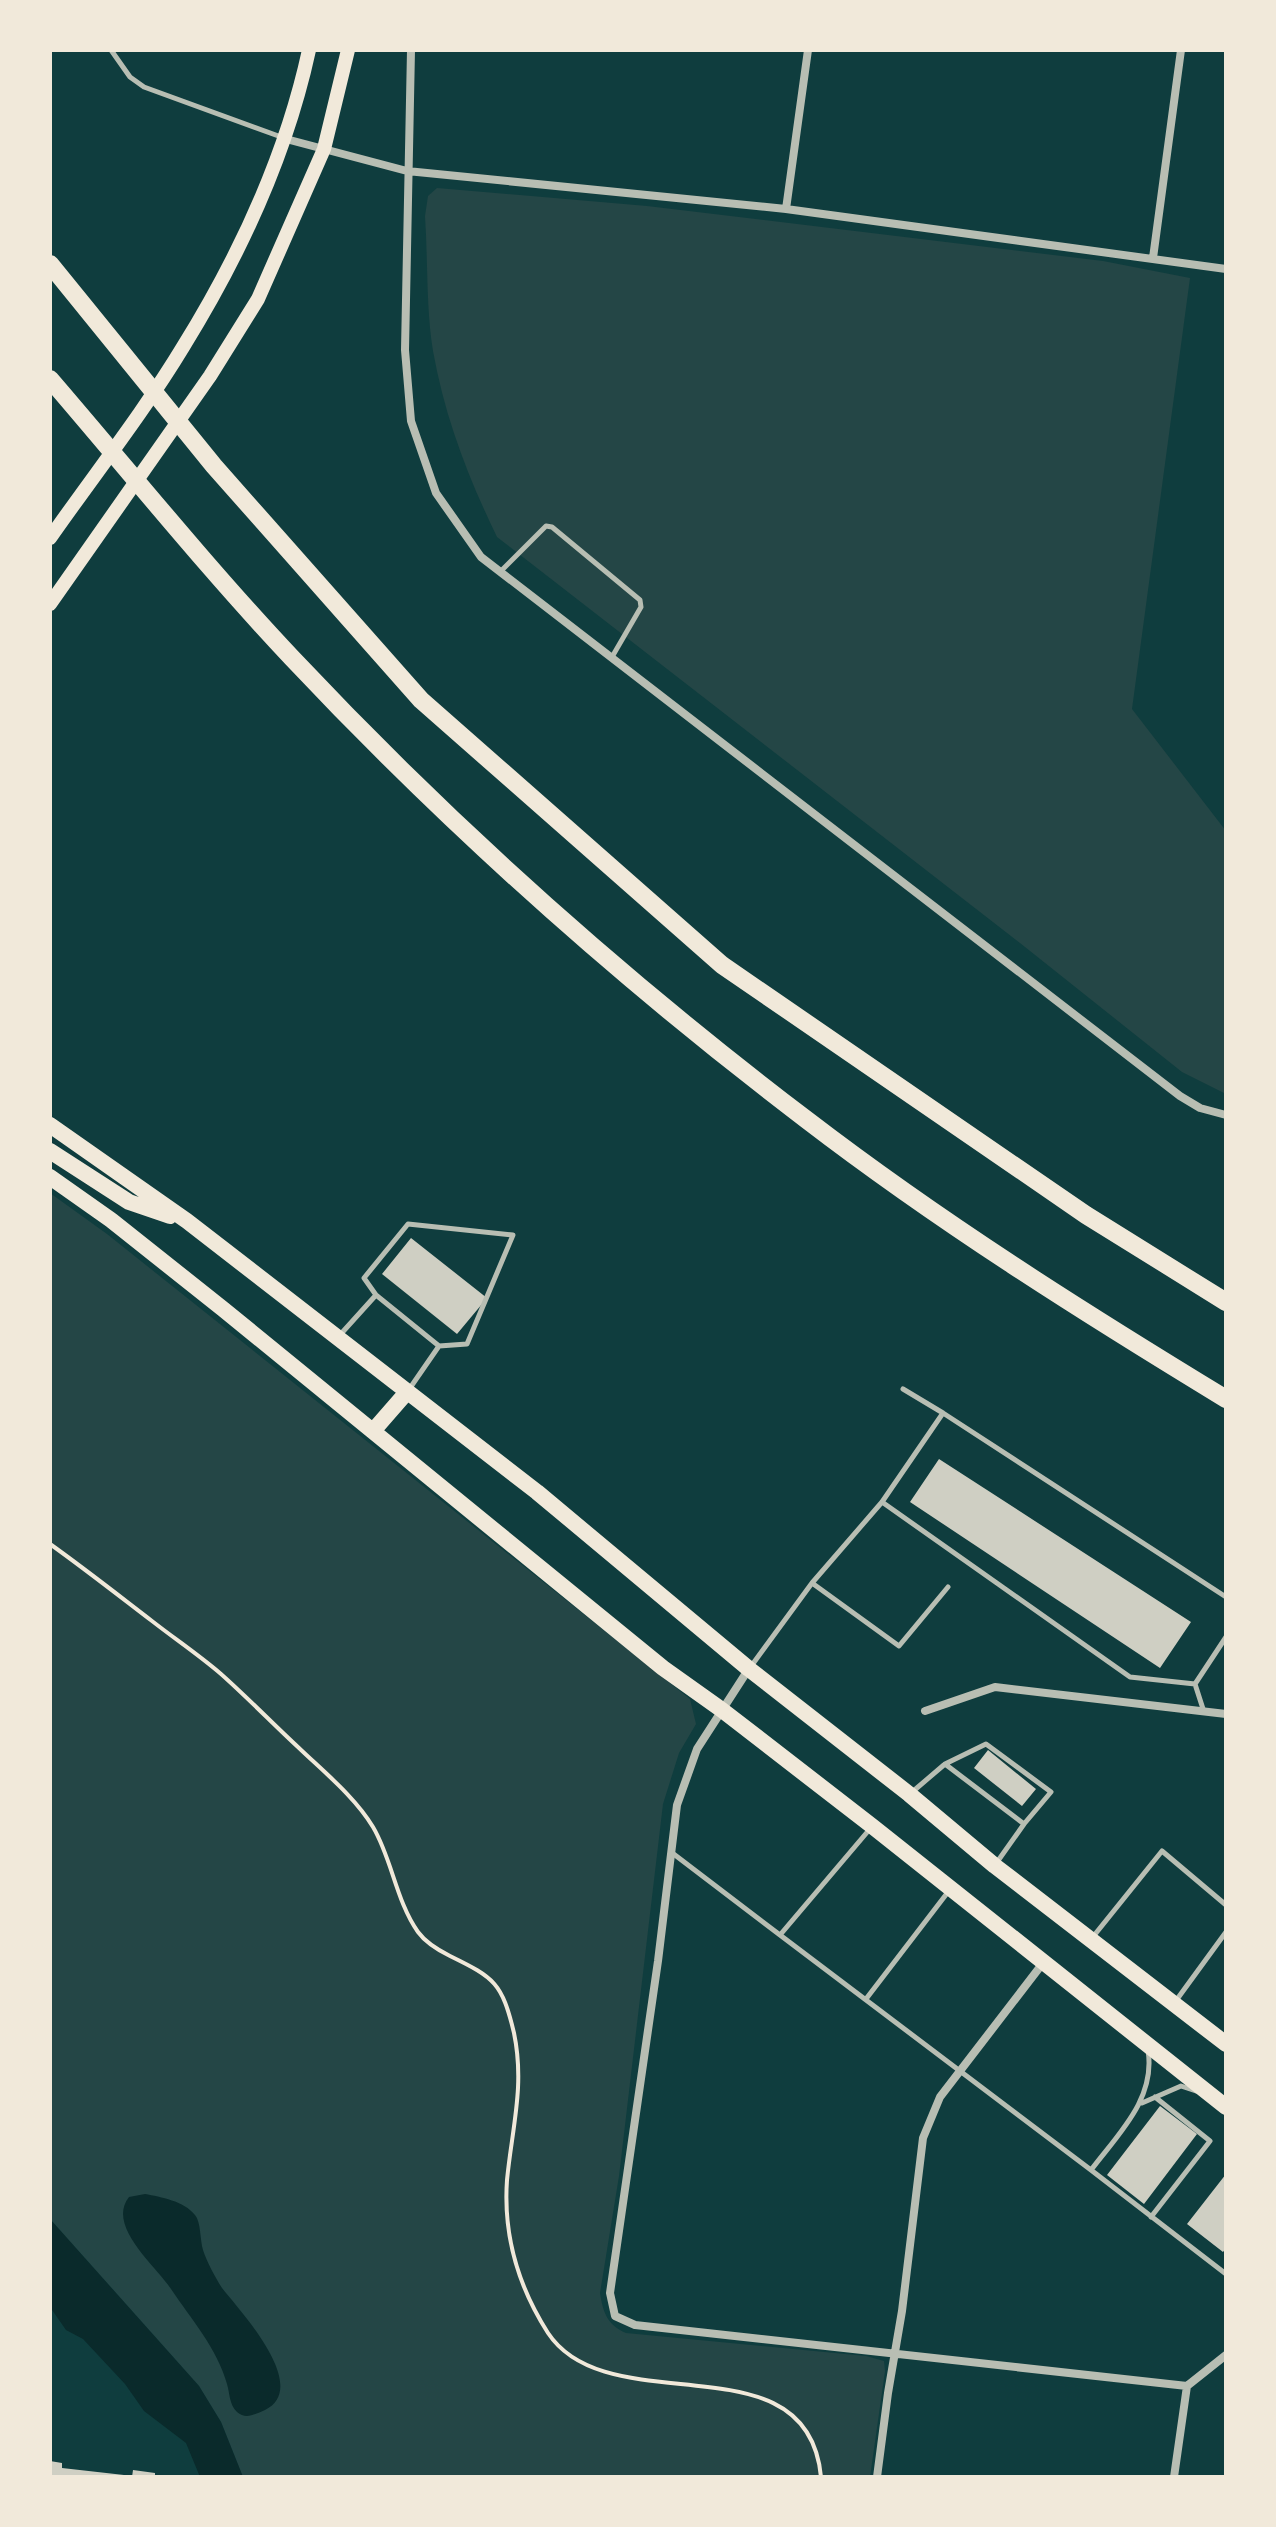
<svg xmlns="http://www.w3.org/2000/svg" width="1276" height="2527" viewBox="0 0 1276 2527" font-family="'Source Sans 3',sans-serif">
  <rect width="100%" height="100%" fill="#0f3d3e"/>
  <path fill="#244646" d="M437 188 647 206 1103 261 1190 278 1132 709 1226 831V1094L1182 1072 1020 943 497 537C468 477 445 418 433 351 426 308 428 260 425 216L428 196Z
    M50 1193 107 1234 690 1699 696 1724 679 1753 663 1804 619 2176 600 2293C603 2312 607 2325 626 2333L866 2356 884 2361 885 2371 870 2477H243L221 2422 199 2386 50 2219Z"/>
  <path fill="#0a2a2b" d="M145 2194C161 2197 184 2201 195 2215 201 2222 200 2240 203 2250 207 2262 215 2277 222 2288 241 2312 311 2387 265 2410 255 2414 246 2420 237 2412 229 2404 230 2394 227 2384 217 2348 191 2319 171 2289 156 2266 106 2226 129 2197Z
    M50 2219 199 2386 221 2422 243 2477H200L186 2443 144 2411 125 2384 83 2339 66 2330 50 2307Z"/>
  <path fill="#cfcfc3" d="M411 1238 487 1298 457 1334 382 1274Z
    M939 1459 1191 1622 1160 1668 910 1502Z
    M988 1750 1036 1789 1022 1806 974 1768Z
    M1160 2106 1197 2134 1144 2204 1107 2175Z
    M1226 2174V2248L1223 2252 1187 2224Z
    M50 2461 62 2463V2468L124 2475V2477H50Z
    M133 2470 155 2473V2477H132Z"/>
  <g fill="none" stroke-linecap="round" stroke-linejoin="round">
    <path stroke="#f1e9da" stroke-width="4" d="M50 1544C85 1569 118 1595 152 1621 175 1639 199 1655 221 1674 248 1698 273 1724 299 1748 324 1772 355 1797 373 1827 392 1859 396 1901 418 1932 426 1943 438 1950 450 1956 495 1978 502 1983 514 2033 525 2086 512 2128 507 2180 503 2236 518 2286 548 2333 609 2425 808 2335 821 2477"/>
    <path stroke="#b8beb3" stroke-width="5" d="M111 50 130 77 144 87 284 138
      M501 571 546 526 552 527 640 600 641 607 612 657
      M408 1224 513 1235 467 1344 439 1346 376 1295 364 1278Z
      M339 1336 376 1295
      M410 1388 439 1346
      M903 1389 943 1413
      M882 1502 1130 1677 1195 1684
      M812 1583 899 1646 948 1587
      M752 1665 812 1583 882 1502 943 1413 1226 1597
      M1195 1684 1226 1637
      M1195 1684 1204 1712
      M945 1764 986 1744 1051 1792 1024 1824
      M911 1793 945 1764 1024 1824 995 1865
      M869 1830 780 1935 1091 2170C1118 2134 1156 2099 1148 2050
      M671 1852 780 1935
      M1092 1938 1162 1851 1226 1905
      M866 1999 948 1892
      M1175 2002 1226 1932
      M1142 2103 1181 2086 1196 2091
      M1091 2170 1226 2274
      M1151 2217 1210 2141 1155 2097"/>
    <path stroke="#b8beb3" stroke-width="8" d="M411 50 405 350 411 421 436 493 481 557 1180 1096 1200 1108 1226 1115
      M286 139 407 171 786 209 1226 269
      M786 209 808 50
      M1153 258 1181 50
      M748 1670 697 1749 677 1805 658 1961 610 2293 615 2316 635 2325 1187 2386
      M925 1711 995 1687 1226 1714
      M877 2477 888 2393 902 2311 923 2138 940 2097 1043 1963
      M1174 2477 1187 2386 1226 2355"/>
    <path stroke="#f1e9da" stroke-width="14" d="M50 538C94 475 143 413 183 347 240 255 286 156 309 50
      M50 604 210 376 258 299 324 149 348 50"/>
    <path stroke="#f1e9da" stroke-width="16" d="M50 1125 187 1221 537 1492 749 1669 909 1794 995 1866 1226 2044
      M50 1151 129 1202 170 1216
      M50 1177 111 1220 223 1309 663 1668 722 1710 872 1826 1226 2107
      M373 1431 407 1392"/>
    <path stroke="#f1e9da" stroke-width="18" d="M50 264 214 466 421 700 722 965 1086 1215 1226 1302
      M50 379C130 472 208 569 292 658 450 826 624 981 807 1120 940 1222 1083 1312 1226 1399"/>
  </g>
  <rect width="1276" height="2527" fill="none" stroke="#f1e9da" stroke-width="104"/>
</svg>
